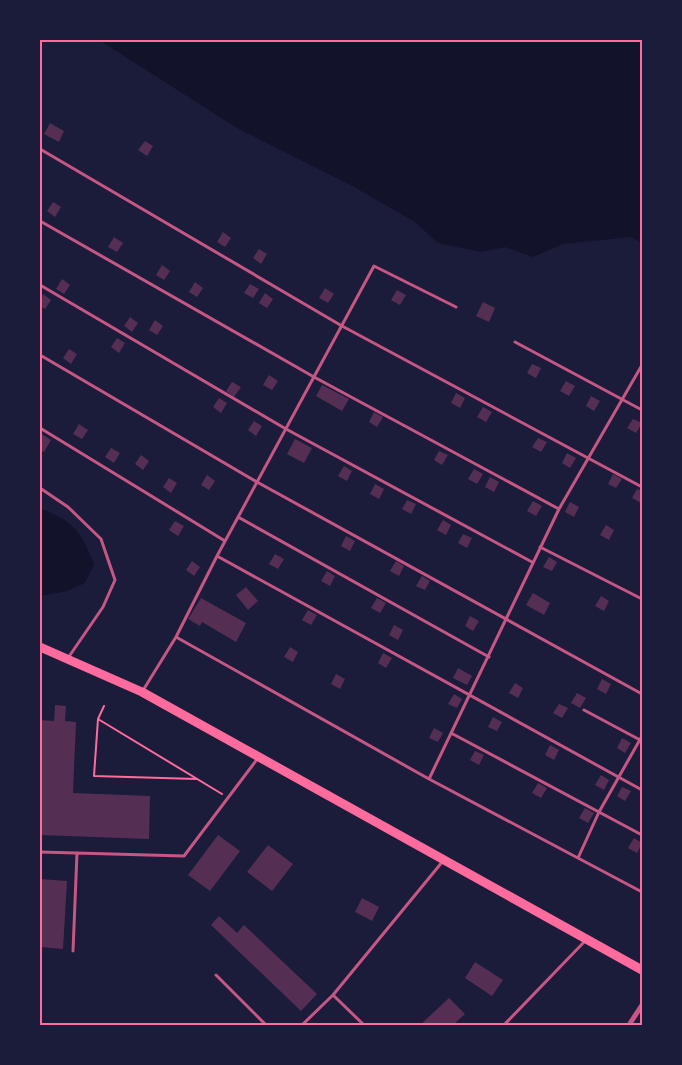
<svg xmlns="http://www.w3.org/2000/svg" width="682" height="1065" viewBox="0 0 682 1065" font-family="'Fira Sans',sans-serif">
  <rect width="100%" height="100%" fill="#1b1b3a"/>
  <path fill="#12122b" d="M99 40H642V243L631 237 563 244 533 257 505 247 481 252 438 243 415 222 354 187 237 128Z
    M40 508C76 523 79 529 94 564L85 583 67 591 40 596Z"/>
  <path fill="#542f53" d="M50 123 64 131 59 142 44 134Z
    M145 141 153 146 147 156 138 150Z
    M53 202 61 207 55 217 47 211Z
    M223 232 231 238 225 247 217 242Z
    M114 237 123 243 117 252 108 247Z
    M259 249 267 254 261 264 253 258Z
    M162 265 170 271 164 280 156 275Z
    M62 279 70 285 64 294 56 289Z
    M195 282 203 288 197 297 189 292Z
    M250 284 259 289 253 298 244 293Z
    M325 288 334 294 328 303 319 298Z
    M397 290 406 295 400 305 391 300Z
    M265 293 273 299 267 308 259 303Z
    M43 294 51 300 45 309 40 306Z
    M483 302 495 308 489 322 476 316Z
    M130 317 138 323 132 332 124 326Z
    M155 320 163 326 157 335 149 330Z
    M117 338 125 343 119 353 111 347Z
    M69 349 77 354 71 364 63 358Z
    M532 364 541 368 536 378 527 373Z
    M269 375 278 381 272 390 263 385Z
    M566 381 575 386 569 396 560 391Z
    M232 382 241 387 234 397 226 391Z
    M322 385 349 399 342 411 316 396Z
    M456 393 465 398 460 408 451 403Z
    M591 396 600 401 594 411 586 406Z
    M219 398 227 403 221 413 213 407Z
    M483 407 492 412 486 422 477 417Z
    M374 412 383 417 377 427 369 422Z
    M633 419 642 423 636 433 627 428Z
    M254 421 262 426 256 436 248 430Z
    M79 424 88 430 82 439 73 434Z
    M40 433 51 440 44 452 40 450Z
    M538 438 547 442 541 452 532 447Z
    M295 439 312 448 304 463 287 454Z
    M111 448 120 453 114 463 105 457Z
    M439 451 448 455 442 465 434 460Z
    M567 453 576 458 570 468 562 463Z
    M141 455 149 461 143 470 135 464Z
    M344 466 352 471 347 481 338 476Z
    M474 469 483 474 477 484 468 479Z
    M613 474 622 479 616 488 608 484Z
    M207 475 215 481 209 490 201 485Z
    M490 477 499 482 494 492 485 487Z
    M169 478 177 483 171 493 163 487Z
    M375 484 384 489 379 499 370 494Z
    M637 489 642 491 641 503 632 498Z
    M407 500 416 504 411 514 402 509Z
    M533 501 542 506 536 516 527 511Z
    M570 502 579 507 574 517 565 512Z
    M443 520 451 525 446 535 437 530Z
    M175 521 184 526 178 536 169 530Z
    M606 525 614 530 609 540 600 535Z
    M463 534 472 538 467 548 458 543Z
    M346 536 355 541 350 551 341 546Z
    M275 554 284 559 278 569 269 564Z
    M549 557 557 562 552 571 543 567Z
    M192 561 200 567 194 576 186 570Z
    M396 561 404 566 399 576 390 571Z
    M327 571 335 576 330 586 321 581Z
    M422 576 430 581 425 590 416 586Z
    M246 587 258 601 248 610 236 595Z
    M533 593 550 603 544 615 526 605Z
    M601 596 609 601 604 611 595 606Z
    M201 598 246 623 236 642 202 622 200 626 188 619Z
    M377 598 386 603 380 613 371 608Z
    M308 610 317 615 311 625 302 620Z
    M470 616 479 621 473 631 465 626Z
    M394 625 403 630 398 640 389 635Z
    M290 647 298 652 293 662 284 657Z
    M383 653 392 658 386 668 378 663Z
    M458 668 472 676 467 685 453 678Z
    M336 674 345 679 340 689 331 684Z
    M602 679 611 684 606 694 597 689Z
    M515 683 523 688 518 698 509 693Z
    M577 693 586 698 580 708 571 703Z
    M454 694 462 699 457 708 448 704Z
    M559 704 568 708 562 718 553 713Z
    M55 705 66 706 65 721 76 722 73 793 150 796 149 839 40 835V720L54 721Z
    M493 717 502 722 497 731 488 727Z
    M434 728 443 733 438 742 429 738Z
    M622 738 631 743 625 753 617 748Z
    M550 745 559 750 554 760 545 755Z
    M475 751 484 755 479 765 470 760Z
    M601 775 609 780 604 790 595 785Z
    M538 783 547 788 541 798 532 793Z
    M622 787 631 791 625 801 617 796Z
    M585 808 594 813 588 823 579 818Z
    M218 835 240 851 210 891 188 875Z
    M634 838 642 843 637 853 628 848Z
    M268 845 293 864 272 891 247 872Z
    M40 879 67 881 63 949 40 947Z
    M362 898 379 907 372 921 355 912Z
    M219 916 237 933 244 925 317 994 301 1011 211 925Z
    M475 962 503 980 492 996 465 978Z
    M449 998 465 1014 453 1025H420Z"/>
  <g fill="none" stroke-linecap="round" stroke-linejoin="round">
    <path stroke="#ff6b9d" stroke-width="2" d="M98 719 104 706
      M197 779 94 776 98 719 222 794"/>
    <path stroke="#c65784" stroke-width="3" d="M40 149 342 326 642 487
      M40 221 314 377 559 509
      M40 285 286 429 532 562
      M515 342 642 410
      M40 355 257 482 642 694
      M40 428 225 541
      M40 488 68 507 101 539 115 580 103 607 68 658
      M238 517 489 657
      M540 547 642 599
      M217 556 642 790
      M176 637 429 779 642 892
      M142 692 176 637 217 556 374 266 456 307
      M584 710 642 741
      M451 733 642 835
      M429 779 559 509 642 365
      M40 852 184 856 258 758
      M578 858 599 812 642 736
      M73 951 77 853
      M216 975 266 1025
      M302 1025 333 995
      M364 1025 333 995 443 861
      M504 1025 586 940"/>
    <path stroke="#c65784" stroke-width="5" d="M629 1025 642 1005"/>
    <path stroke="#ff6b9d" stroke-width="9" d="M40 647 142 692 642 970"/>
  </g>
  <rect width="682" height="1065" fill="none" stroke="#1b1b3a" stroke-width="82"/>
  <rect x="41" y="41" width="600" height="983" fill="none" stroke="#ff6b9d" stroke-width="2"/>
</svg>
